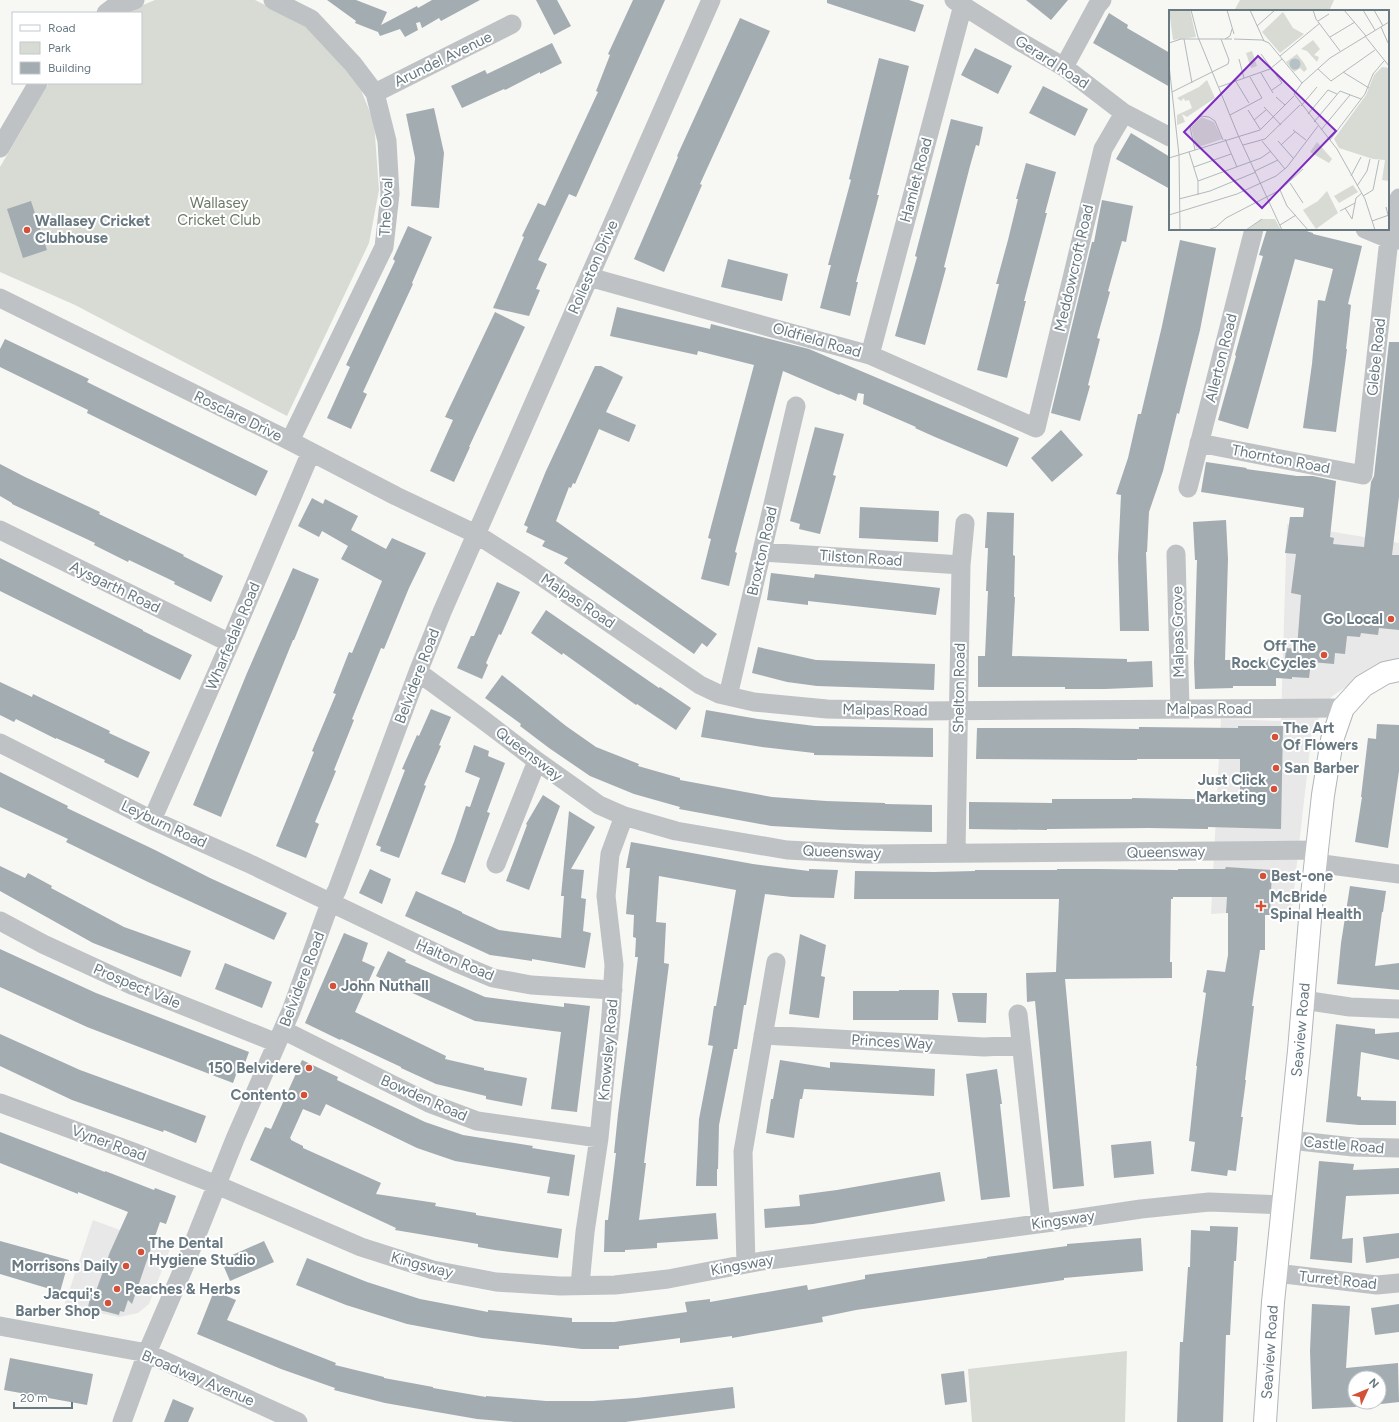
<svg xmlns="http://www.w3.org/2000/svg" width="1399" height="1422" viewBox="0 0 1399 1422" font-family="Figtree,sans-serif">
  <rect width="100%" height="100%" fill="#f7f7f4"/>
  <path fill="#e7e8e7" d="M1287 524 1399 543V661L1383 662 1331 697 1312 730 1291 916 1226 913 1211 914 1221 719 1281 721Z
    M93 1220 170 1249 149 1304 138 1313 119 1317 64 1306Z"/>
  <path fill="#d7dbd4" d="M155 0H255L303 24 335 54 361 90 374 122 379 190 369 243 287 416 75 305 0 272V167L49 83H141V13H124Z
    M1240 0H1334L1329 11H1234Z
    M1127 1351 1125 1422H972L968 1369Z"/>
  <path fill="#a3acb0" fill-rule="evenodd" d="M327 0H356L387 12 381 25 417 6 418 8 432 0H480L441 21 439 18 422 28 420 22 416 23 418 30 405 37 400 29 380 36 378 32 355 23 356 21Z
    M536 0H557L571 26 554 35Z
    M633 0H665L576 197 569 194 538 260 547 264 536 289 540 290 529 316 493 308 524 237 522 236 538 203 545 206 598 92 596 91 610 55 608 54Z
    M827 0H909L924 5 915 32 827 3Z
    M1026 0H1068L1051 20Z
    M1109 13 1128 25 1127 28 1170 53V87L1093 43Z
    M740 18 770 31 700 184 702 185 664 272 634 259 678 157 677 156Z
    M552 43 562 63 540 74V72L505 90 504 89 462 108 451 86 485 70 487 74Z
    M975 48 1012 66 998 94 961 75Z
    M879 58 909 66 877 195H879L856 282H858L850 316 820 308 831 265H828L851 180 849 179Z
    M1043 86 1088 109 1075 136 1029 113Z
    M434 108 444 153 439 208 411 206 415 158 406 114Z
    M951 119 983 127 979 146 976 145 970 166 944 267 946 268 925 345 895 336 917 257 915 256Z
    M1131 133 1170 157V189L1116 159Z
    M1026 163 1056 172 1045 213H1047L1024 301H1026L1007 378 977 370 999 284H996L1008 240 1018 199H1016Z
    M1102 200 1133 206 1126 242 1122 241 1108 291 1110 292 1097 338 1100 339 1088 385 1090 386 1080 421 1051 413 1092 242H1094Z
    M31 201 47 250 23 258 7 209Z
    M408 226 432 237 412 283 413 284 363 392 367 394 351 429 327 418 350 367 346 365 395 261 393 259Z
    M1267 229H1300L1313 233V234L1362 246 1348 304 1351 305 1346 349H1347L1336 432 1303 428 1312 364 1318 300 1325 301 1333 269 1295 259 1248 429 1218 420 1236 356 1235 355 1246 315 1263 256 1259 255Z
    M1180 240 1216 248 1200 330 1179 414 1177 413 1163 471 1149 512 1147 552H1146L1149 631H1120L1118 557 1121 495 1116 494 1128 458 1138 414H1141L1162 326Z
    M728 259 788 274 782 301 721 287Z
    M617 307 710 329 711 324 809 349 1019 438 1007 467 935 437 915 428 916 427 863 404 864 394 858 393 856 401 840 394 839 395 783 371 741 529 735 552 737 553 729 586 701 579 711 539 708 538 754 365 698 351 697 355 610 336Z
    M495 312 525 327 469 447H470L454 482 430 471 453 420 445 417Z
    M5 339 89 379 87 382 268 471 256 496 87 413 88 410 0 367V349Z
    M1389 342H1399V497L1392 555H1399V630L1379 628 1378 635 1361 633 1360 637 1347 636 1345 654 1335 653 1334 664 1311 662 1309 678 1292 677V679L1276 678V686H1233V688L1195 689 1194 663 1197 560H1195L1193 522 1226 520 1228 559 1225 660 1285 659 1286 648 1297 649 1301 595 1291 593 1296 554 1285 553 1290 517H1303L1304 508 1201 492 1206 462 1247 468 1246 469 1297 476H1313L1336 481 1330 537 1334 538 1333 544 1364 547 1371 482 1374 476Z
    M595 366H601L623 377 606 412 636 425 629 442 599 429 575 484 573 483 571 488 569 487 556 521 717 634 707 647 702 643 694 654 564 563 568 558 542 546 545 541 526 532 528 527 524 525 546 471Z
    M815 427 844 434 833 475 836 476 820 534 799 529 800 524 790 521Z
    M1061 430 1083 455 1052 482 1031 458Z
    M0 464 25 477 100 512 99 514 184 555 183 556 223 576 211 602 174 584 175 582 129 560 128 562 94 545 95 543 12 504V503L0 496Z
    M312 498 323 504 325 499 358 516 351 530 386 549 392 538 426 553 409 588 384 649 381 648 352 719 354 720 334 770 336 771 315 822 319 824 306 858 276 846 314 752 312 751 336 694 333 693 349 652 352 653 382 581 341 559 348 546 322 531 319 537 298 526Z
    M860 507 939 511 938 542 859 538Z
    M987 512 1014 513 1013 555 1015 556 1014 597H1015L1012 656 1127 659V662L1152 661 1153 687 1105 689H1065V687H978V656H985L988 591H986L988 548H985Z
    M0 558 143 630V631L192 655 180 680 0 591Z
    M293 568 319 579 294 640H293L271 694 221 817 193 805 247 673Z
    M771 573 814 578 815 574 940 588 936 615 808 601V605L767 600Z
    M497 582 520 592 501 635 499 634 486 663 488 665 482 679 457 668 471 636H474Z
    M546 610 659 688 660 687 691 708 676 730 637 704 636 705 563 653 562 655 531 633Z
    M758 647 816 660 935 664 934 690 817 686 787 682 752 673Z
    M502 675 566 726 596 747 639 764 638 766 680 778V780L772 797 826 801 885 803V804L932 805V832L843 830 771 826 679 809 680 807 634 794 590 776 549 748 520 726 521 724 485 698Z
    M0 682 32 697 33 694 110 731 109 733 150 752 138 778 104 762 105 760 81 749 56 738V739L16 719 14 722 0 715Z
    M431 709 451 717 439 745 441 746 424 785 426 786 399 858 380 851 381 847 376 845 405 770 402 769 417 735 419 736Z
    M706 710 758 719 815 726 933 728V757L814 755V753L762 747 701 737Z
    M1377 724 1399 725V771L1388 848 1355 842 1362 797H1361L1368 738 1376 739Z
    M1238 726H1283L1281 829 1208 827V829L1149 828 1047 829V830L969 829V802L1052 803V799H1132V798L1240 800V759H1137V760H1118L976 759 977 728H1076L1139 729V727L1238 728Z
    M474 745 489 751 488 756 505 763 487 812 490 813 465 883 441 874 454 842 466 806 470 807 480 778 465 772Z
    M0 772 68 806 67 808 155 850 210 878 287 913 274 940 148 882 66 842 68 839 0 807Z
    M543 795 560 806 529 890 506 881 527 825 526 824Z
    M569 811 595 827 571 869 584 870 581 898 586 899 583 931 591 933 585 968 532 959V961L490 955 405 916 416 891 462 912V913L499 930 561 938 564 896H561Z
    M631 842 753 864 809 871V869L838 870 834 898 792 897 765 894 746 1005H744L737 1049H734L719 1125 718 1169H717V1186H696L699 1119 713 1046 708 1045 714 1006H716L736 890 659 876 656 922 666 923 664 963 669 964 649 1122 644 1163H646L639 1220 716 1213 718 1239 657 1243V1248L625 1250V1252H604L605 1220H608L616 1153H614L618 1114 638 957H635L636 938 633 937 634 915 626 914 630 868H626Z
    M0 866 25 878 28 873 52 886 51 888 124 927 191 951 181 977 93 943 0 891Z
    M1226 867 1272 870 1270 915H1265V950H1260L1252 1006H1254L1245 1080H1246L1241 1117H1243L1236 1171 1228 1170 1227 1176 1191 1171 1195 1142 1189 1141 1197 1066H1196L1206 993 1203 992 1207 970 1225 972 1228 955V913H1226L1227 897H1173V899H1171L1170 962H1172V978L1065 979 1084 1186 1053 1189 1035 1001 1027 1002 1026 973 1056 972 1059 899H854L855 871 934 872 975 871V870H1057V869H1097L1178 870V869H1225Z
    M370 869 391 879 382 904 359 893Z
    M1350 886 1386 891 1383 912H1382L1375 966 1399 963V990L1337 984 1341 943Z
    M344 933 368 943 362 961 375 967 355 1012 446 1056 445 1059 484 1068V1070L527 1078 522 1106 486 1099V1096L436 1084 401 1068V1067L341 1039 340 1040 305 1023Z
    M800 934 826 945 821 976 825 977 819 1018 789 1014Z
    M0 949 96 993 249 1052 241 1074 237 1072 233 1083 87 1027 0 987Z
    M388 951 406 960 405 962 485 997 564 1007V1003L590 1006 577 1112 551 1109 561 1032 475 1021 390 983 376 976Z
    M225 963 272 982 262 1008 215 989Z
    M899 990H939L938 1020H853V991H899Z
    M952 993H987L986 1023 958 1022Z
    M1336 1024 1375 1029V1034L1399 1032V1060L1361 1052 1357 1096 1361 1097V1100L1396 1101V1125H1359L1326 1122Z
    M0 1034 80 1070 206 1116 196 1143 164 1130 163 1132 72 1100 0 1066Z
    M302 1060 338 1077 337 1080 425 1122 463 1135 533 1146 532 1148 575 1155 569 1196 547 1193 550 1177 455 1161 417 1148 326 1104 320 1116 303 1109 290 1138 291 1139V1140L303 1146V1148L381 1183 376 1194 436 1203 435 1206 476 1213V1215L562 1229 558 1258 495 1250 478 1247V1244L395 1230 396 1228 250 1160 265 1127 271 1129Z
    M780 1060 830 1068V1062L935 1069 934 1096 804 1089 802 1099H800L794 1138 766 1133 771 1099H773Z
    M997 1069 1002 1104H1000L1010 1197 981 1200 966 1074Z
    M0 1132 105 1172V1171L154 1190 155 1188 176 1196 166 1224 160 1222 132 1304 128 1300 124 1312 120 1311 119 1315 88 1307 92 1290 96 1291 110 1252 128 1212 78 1192V1194L0 1163Z
    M1151 1141 1154 1174 1114 1178 1111 1145Z
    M1319 1161 1354 1164 1353 1170 1399 1168V1194L1346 1196 1342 1239 1353 1238 1352 1263 1310 1259Z
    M940 1172 945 1201 813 1224 765 1228 764 1209 800 1206 799 1195 837 1190Z
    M1210 1226 1238 1227 1236 1261H1234L1230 1335H1226L1223 1422H1177L1180 1342H1183L1188 1267H1190L1191 1230 1210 1231Z
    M1399 1233V1258L1366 1263 1363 1237Z
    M1141 1238 1143 1271 1064 1278V1280L856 1310 822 1317 823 1322 732 1338V1336L680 1343V1338L619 1346V1349H582L482 1338 407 1324 346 1305 296 1285 307 1258 367 1282 420 1299 488 1312V1310L572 1318V1322H614L687 1312 685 1302 710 1299V1302L807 1285 808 1290 865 1279V1275L987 1258V1257L1067 1246V1244Z
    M0 1241 69 1260 60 1292 0 1274Z
    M264 1241 274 1262 230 1281 221 1260Z
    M214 1291 236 1300 227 1320 336 1363 335 1365 384 1377V1378L433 1387V1388L486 1397V1396L546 1401H593L636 1398 733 1387 735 1408 625 1422H514L477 1419 385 1403 334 1390 335 1388 281 1369 197 1334Z
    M1312 1304 1350 1306 1346 1368 1398 1363 1399 1402 1354 1407 1312 1409 1310 1351ZM1355 1378H1379V1402H1355Z
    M1399 1304V1332L1375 1335 1371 1308Z
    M10 1358 93 1374 87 1405 4 1390Z
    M964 1371 967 1402 945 1405 941 1374Z
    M173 1399 194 1408 188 1422H164Z"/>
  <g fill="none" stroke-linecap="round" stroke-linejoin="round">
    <defs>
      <g id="secondary">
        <path id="s1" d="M1265 1422 1273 1302 1299 1051 1312 895 1323 795 1332 740 1343 708 1363 686 1385 673 1399 670"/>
      </g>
    </defs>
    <use href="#secondary" stroke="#b0b6ba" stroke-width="24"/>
    <path stroke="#bec2c5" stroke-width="19" d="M273 0 311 19 353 64 375 93 387 141 390 194 384 247 290 441
      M954 0 1019 41 1064 67 1124 113 1170 137
      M106 13 114 7 135 0
      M1064 67 1097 6 1102 0
      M375 93 512 24
      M0 148 38 83
      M1365 229 1389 239 1399 240
      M589 277 870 355 1036 428 1103 149 1124 113
      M0 298 290 441 396 496 476 534 526 566 700 685 719 694 754 702 827 709 917 711 1343 708
      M870 355 963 5
      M1199 443 1363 475 1389 239 1399 198
      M1188 488 1254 229
      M0 530 230 643
      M762 552 961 565
      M1176 554 1180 709
      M418 672 482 719 537 761 599 805 624 816 676 831 787 850 866 854 1317 850
      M728 696 796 406
      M0 743 152 820 248 863 457 963 493 978 531 985 613 990
      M152 820 230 643 311 452
      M956 853 961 565 965 523
      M1315 863 1399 874
      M496 864 537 761
      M0 921 43 944 134 986 277 1043
      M1303 1000 1350 1007 1399 1009
      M1018 1014 1041 1223
      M283 1030 429 1103 477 1121 599 1138
      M763 1035 984 1047 1021 1045
      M0 1103 133 1152 217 1185 361 1247 433 1270 496 1282 560 1286 615 1285 668 1279 762 1261 1060 1221 1141 1209 1209 1202 1283 1205
      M1290 1140 1353 1147 1399 1148
      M746 1264 743 1152 776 962
      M1276 1273 1377 1285 1399 1283
      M580 1285 585 1232 599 1138 611 1015 614 965 606 896 610 854 624 816
      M0 1326 147 1353 298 1422
      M122 1422 147 1353 184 1267 235 1139 291 1011 330 903 337 890 418 672 442 612 711 0"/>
    <use href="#secondary" stroke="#fff" stroke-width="22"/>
  </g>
  <g fill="#d45037" stroke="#fff" stroke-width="1.5">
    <circle cx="27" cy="230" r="4"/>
    <circle cx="1391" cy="619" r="4"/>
    <circle cx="1324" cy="655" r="4"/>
    <circle cx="1275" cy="737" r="4"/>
    <circle cx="1276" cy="768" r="4"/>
    <circle cx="1274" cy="789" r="4"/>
    <circle cx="1263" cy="876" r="4"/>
    <path d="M1259 900h4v4h4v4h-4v4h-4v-4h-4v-4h4z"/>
    <circle cx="333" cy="986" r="4"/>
    <circle cx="309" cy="1068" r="4"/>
    <circle cx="304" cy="1095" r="4"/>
    <circle cx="141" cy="1252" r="4"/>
    <circle cx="126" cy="1266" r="4"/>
    <circle cx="117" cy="1289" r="4"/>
    <circle cx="108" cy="1303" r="4"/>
  </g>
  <g text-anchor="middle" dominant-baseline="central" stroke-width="4" stroke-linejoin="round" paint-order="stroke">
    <g font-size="15" fill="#687982" stroke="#fff">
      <text transform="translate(443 59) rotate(-26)">Arundel Avenue</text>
      <text transform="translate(1052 62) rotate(33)">Gerard Road</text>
      <text transform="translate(916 180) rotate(-75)">Hamlet Road</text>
      <text transform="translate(386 207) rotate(-87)">The Oval</text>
      <text transform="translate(593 267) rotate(-66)">Rolleston Drive</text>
      <text transform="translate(1074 268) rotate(-77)">Meddowcroft Road</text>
      <text transform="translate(817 340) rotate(16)">Oldfield Road</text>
      <text transform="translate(1376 357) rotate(-84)">Glebe Road</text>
      <text transform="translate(1221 358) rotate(-76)">Allerton Road</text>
      <text transform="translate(238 416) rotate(26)">Rosclare Drive</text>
      <text transform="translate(1281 459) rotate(11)">Thornton Road</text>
      <text transform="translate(762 551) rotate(-77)">Broxton Road</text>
      <text transform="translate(861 558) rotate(4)">Tilston Road</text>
      <text transform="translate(115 587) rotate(26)">Aysgarth Road</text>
      <text transform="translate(578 601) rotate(34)">Malpas Road</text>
      <text transform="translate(1178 632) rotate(-91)">Malpas Grove</text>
      <text transform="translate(233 636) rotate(-67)">Wharfedale Road</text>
      <text transform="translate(417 676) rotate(-69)">Belvidere Road</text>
      <text transform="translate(959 688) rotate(-89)">Shelton Road</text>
      <text x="1209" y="709">Malpas Road</text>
      <text transform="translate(885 710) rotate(1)">Malpas Road</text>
      <text transform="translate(529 754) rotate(37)">Queensway</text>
      <text transform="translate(164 824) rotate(25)">Leyburn Road</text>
      <text transform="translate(842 852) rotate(2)">Queensway</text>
      <text transform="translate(1166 852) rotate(-1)">Queensway</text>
      <text transform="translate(455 960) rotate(23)">Halton Road</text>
      <text transform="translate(302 979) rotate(-69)">Belvidere Road</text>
      <text transform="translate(137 986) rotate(23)">Prospect Vale</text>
      <text stroke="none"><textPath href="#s1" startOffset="394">Seaview Road</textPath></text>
      <text transform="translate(892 1042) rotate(3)">Princes Way</text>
      <text transform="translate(608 1050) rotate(-85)">Knowsley Road</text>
      <text transform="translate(424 1098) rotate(24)">Bowden Road</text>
      <text transform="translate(109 1143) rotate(20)">Vyner Road</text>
      <text transform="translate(1344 1145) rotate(5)">Castle Road</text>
      <text transform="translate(1063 1220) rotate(-8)">Kingsway</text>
      <text transform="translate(422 1265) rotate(15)">Kingsway</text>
      <text transform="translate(742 1265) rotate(-10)">Kingsway</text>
      <text transform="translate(1338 1280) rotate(6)">Turret Road</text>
      <text stroke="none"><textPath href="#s1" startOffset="70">Seaview Road</textPath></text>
      <text transform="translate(198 1378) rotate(23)">Broadway Avenue</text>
    </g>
    <g font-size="15" fill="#6c7a67" stroke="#fff">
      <text x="219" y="203">Wallasey<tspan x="219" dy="17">Cricket Club</tspan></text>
    </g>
    <g font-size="15" font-weight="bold" fill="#687982" stroke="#fff" text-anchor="start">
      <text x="35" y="221">Wallasey Cricket<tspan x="35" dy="17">Clubhouse</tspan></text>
      <text x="1383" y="619" text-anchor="end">Go Local</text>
      <text x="1316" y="646" text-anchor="end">Off The<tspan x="1316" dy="17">Rock Cycles</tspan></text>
      <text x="1283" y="728">The Art<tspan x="1283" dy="17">Of Flowers</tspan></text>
      <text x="1284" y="768">San Barber</text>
      <text x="1266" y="780" text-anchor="end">Just Click<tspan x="1266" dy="17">Marketing</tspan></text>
      <text x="1271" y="876">Best-one</text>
      <text x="1270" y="897">McBride<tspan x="1270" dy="17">Spinal Health</tspan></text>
      <text x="341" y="986">John Nuthall</text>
      <text x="301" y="1068" text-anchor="end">150 Belvidere</text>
      <text x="296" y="1095" text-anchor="end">Contento</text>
      <text x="149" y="1243">The Dental<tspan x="149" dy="17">Hygiene Studio</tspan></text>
      <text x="118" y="1266" text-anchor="end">Morrisons Daily</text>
      <text x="125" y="1289">Peaches &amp; Herbs</text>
      <text x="100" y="1294" text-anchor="end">Jacqui's<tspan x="100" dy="17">Barber Shop</tspan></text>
    </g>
  </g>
  <g transform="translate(1169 10)">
    <rect width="220" height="220" fill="#f7f7f4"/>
    <path d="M0 0H21L27 27 4 30ZM114 2 124 18 135 24 111 43 93 22ZM144 30 151 39 145 45 150 47 148 52 138 41 132 39ZM83 41 88 56 82 58 77 43ZM128 44 135 53 138 59 135 62 131 58 125 62 117 52ZM213 57 220 58V171L213 170 216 150 204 149 170 138 165 129 197 85 205 65ZM38 70 46 88 18 107 13 104 16 112 8 115V105L23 98 20 90 16 91 15 88 12 91 8 88 30 77ZM32 107 45 112 53 129 27 138 22 117ZM148 132 163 149 160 153 141 142ZM184 175 189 182 170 193 165 186ZM158 181 169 203 147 219 134 200 149 191ZM93 209H106L112 220H78Z" fill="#d7dbd4"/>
    <path d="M120.5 54a5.5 5.5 0 1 1 11 0a5.5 5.5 0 1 1-11 0Z" fill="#b5c1c5"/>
    <path fill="none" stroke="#b1babc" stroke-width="1" d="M22 0 29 27 69 125 113 220M58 0 65 24M81 0 95 31M144 0 147 9 171 41M175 0 197 26M194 0 206 20M205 0 214 16M149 11 160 4M88 16 106 0M212 17 219 33M196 26 220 56M161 27 186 12M15 29 23 73M56 29 61 26 63 19M65 29 93 30 100 33 133 73M0 33 12 29H63M92 44 113 73 103 80M111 46 151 13M70 49 75 68M0 55 10 145 11 220M149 59 162 71 206 40M174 62 200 78M92 63 104 83M66 70 80 93M50 77 101 59 113 49M3 82 59 54 60 50 52 29M107 87 116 95M132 96 148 77M95 97 112 115M79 100 91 119M139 104 159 80 168 84M61 105 93 88 81 67M85 110 97 100M145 112 171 81 192 89M124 120 137 130M152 120 181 85M56 129 68 157M161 130 196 84 204 64 215 51M93 131 116 159M109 131 124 148M74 135 96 129 131 95M112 135 126 122M26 140 21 117 32 106 40 107 46 111 54 130M20 142 29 171V185M0 148 91 120 125 86M25 157 62 144M86 161 109 150M182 166 192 147M29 171 92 148 102 141M121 173 134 193M188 176 198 161 201 149M111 180 118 196 139 220M194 186 204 180 210 150M10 189 41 181 87 162M217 197 220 209M176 198 183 209M171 201 186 193M0 205 68 184 107 166 118 157 149 116M183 209 187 188 193 183M203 211 220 205M111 215 127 205M39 220 47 217 57 208 111 180 134 159M77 220 93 209M206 220 196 189 168 139 125 84 133 73 161 48 220 12"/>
    <path fill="#7b2cbf" fill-opacity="0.15" stroke="#7b2cbf" stroke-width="2" d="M89 46 167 121 93 198 15 122Z"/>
    <rect width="220" height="220" fill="none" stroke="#687982" stroke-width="2"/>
  </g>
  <rect x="12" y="12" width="130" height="72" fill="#ffffff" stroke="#c3c9cd"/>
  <rect x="20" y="25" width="20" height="6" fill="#ffffff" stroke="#c3c9cd"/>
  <text x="48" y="32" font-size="12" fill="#687982">Road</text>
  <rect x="20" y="42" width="20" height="12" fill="#d7dbd4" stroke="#c3c9cd"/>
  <text x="48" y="52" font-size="12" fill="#687982">Park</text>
  <rect x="20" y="62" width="20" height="12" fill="#a3acb0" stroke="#c3c9cd"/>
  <text x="48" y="72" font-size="12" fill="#687982">Building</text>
  <g transform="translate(1367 1390) rotate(46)"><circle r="19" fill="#ffffff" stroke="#c3c9cd"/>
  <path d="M0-3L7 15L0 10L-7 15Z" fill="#d45037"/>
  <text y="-6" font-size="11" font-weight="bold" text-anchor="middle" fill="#687982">N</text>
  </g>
  <path d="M14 1402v6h58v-6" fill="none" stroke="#687982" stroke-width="2"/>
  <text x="20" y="1402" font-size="12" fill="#687982" stroke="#ffffff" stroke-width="3" paint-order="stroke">20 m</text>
</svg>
